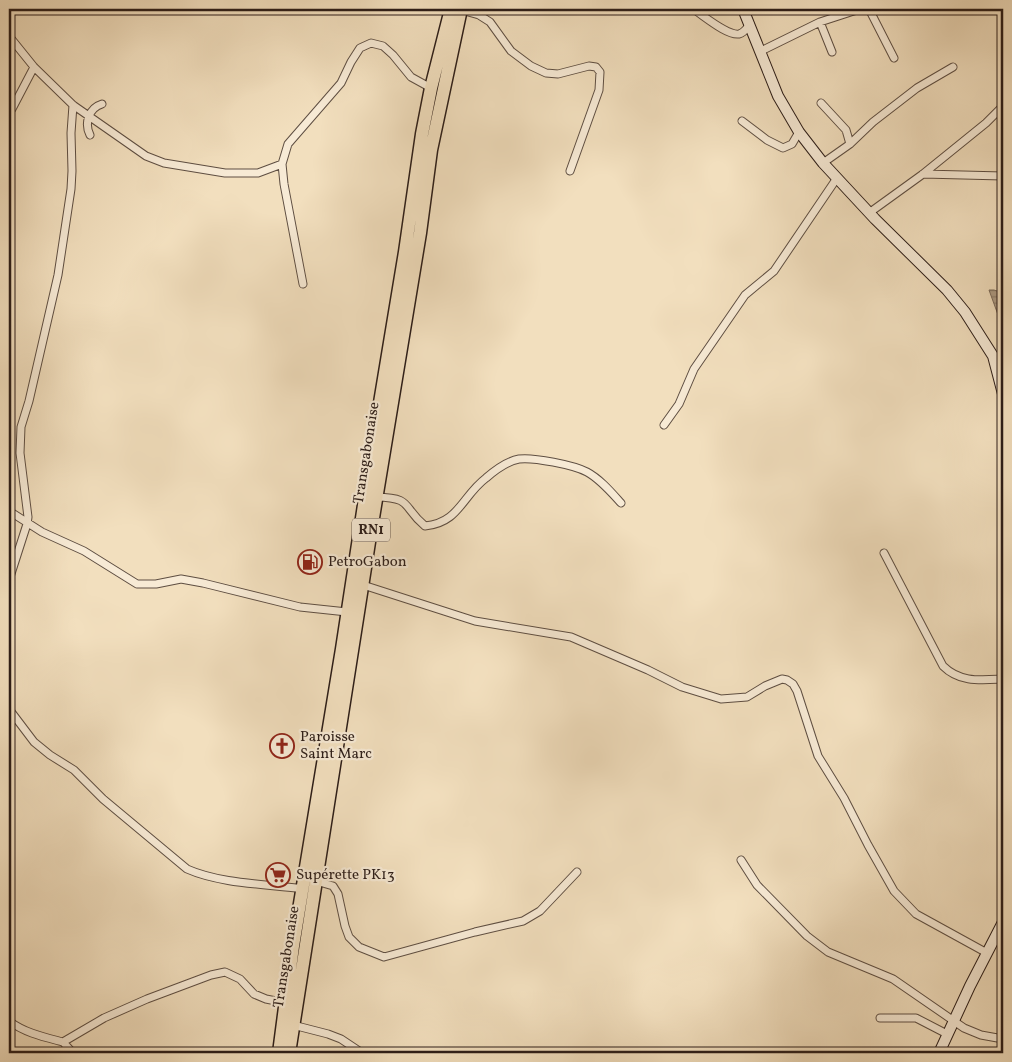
<svg xmlns="http://www.w3.org/2000/svg" width="1012" height="1062" viewBox="0 0 1012 1062" font-family="Vollkorn,serif">
  <defs>
    <pattern id="water-rules" width="6" height="5" patternUnits="userSpaceOnUse" patternTransform="scale(1.25)"><rect width="6" height="5" fill="#af9d86"/><path d="M0 2.5h6" fill="none" stroke="#8f7f6d"/></pattern>
  </defs>
  <rect width="100%" height="100%" fill="#f2dfbe"/>
  <filter id="stains"><feTurbulence type="fractalNoise" baseFrequency=".004" numOctaves="4"/><feColorMatrix values="0 0 0 0 .2 0 0 0 0 .09 0 0 0 0 .02 0 0 0 .5 -.17"/></filter>
  <radialGradient id="worn" r=".72"><stop offset=".6" stop-color="#630" stop-opacity="0"/><stop offset="1" stop-color="#630" stop-opacity=".3"/></radialGradient>
  <path fill="url(#water-rules)" stroke="#7b6a5a" d="M989 290H994L1003 293V325L1001 323Z"/>
  <g fill="none" stroke-linecap="round" stroke-linejoin="round">
    <defs>
      <path id="street" d="M693 9C703 15 727 36 739 34 744 33 747 28 750 24
        M869 9 894 58
        M461 10 479 15 490 22 511 51 531 66 546 73 558 74 589 66 596 67 600 72 599 90 570 171
        M820 22 832 52
        M9 36 34 67 73 105 146 156 164 163 225 173H258L282 164 288 144 341 83 351 62 360 48 371 43 383 46 393 55 411 77 431 88
        M761 51 820 22 860 9
        M821 103 846 130 850 144
        M9 112 12 109 34 67
        M742 121 767 140 783 148 792 144 799 132
        M90 135C84 123 89 108 102 104
        M823 163 850 144 873 122 917 88 953 67
        M282 164 284 184 303 284
        M923 174 1003 176
        M869 213 923 174 986 123 1003 106
        M664 425 679 404 694 369 745 295 774 271 837 178
        M376 497C414 498 401 506 425 526 459 523 462 496 486 478 494 471 508 461 519 459 533 457 574 465 587 472 600 479 611 492 621 503
        M9 511 42 532 84 551 137 584H156L181 579 203 583 300 607 347 612
        M884 553 943 666C960 683 981 680 1003 679
        M9 580 27 524 28 517 20 453 21 427 29 401 58 275 71 189 72 171 71 133 73 105
        M363 585 475 621 571 637 648 670 682 687 721 699 747 697 765 686 782 679 787 680 793 684 797 691 818 756 844 798 868 845 894 891 916 914 987 953
        M9 709 34 742 50 755 74 770 103 799 187 869C221 884 267 884 304 889
        M741 860 757 885 807 936 828 952 893 979 964 1028 981 1035 1003 1039
        M316 881 333 886 338 894 345 926 349 937 359 947 384 957 475 932 523 921 540 911 577 872
        M880 1018H916L947 1034
        M9 1021C25 1033 44 1037 63 1042L104 1018 147 999 211 975 225 972 240 979 254 994 266 999 286 1003
        M293 1025 328 1034 341 1039 362 1053
        M63 1042 73 1053"/>
      <path id="secondary" d="M743 9 778 96 799 132 823 163 875 219 947 290 965 312 993 356 1003 394
        M939 1053 970 986 1003 922"/>
      <path id="highway" d="M279 1053 293 946 342 649 375 433 405 252 422 134 431 88 451 9
        M289 1053 369 542 420 233 431 150 461 9"/>
    </defs>
    <use href="#street" stroke="#5e4e42" stroke-width="9"/>
    <use href="#secondary" stroke="#2c1d18" stroke-width="12"/>
    <use href="#highway" stroke="#2c1d18" stroke-width="15"/>
    <use href="#street" stroke="#f7ead5" stroke-width="7"/>
    <use href="#secondary" stroke="#f7ead5" stroke-width="10"/>
    <use href="#highway" stroke="#f2dfbe" stroke-width="12"/>
  </g>
  <defs>
    <symbol id="fuel-ring" viewBox="-11 -11 22 22"><circle r="9.5" fill="#f7ead5" stroke="#8f2418" stroke-width="1.5"/><path d="M-5.5-6h7V0h2V4h1.3V-2.5L3-4.5l.8-.8L6-3V5H2.5V1h-1V6h-7ZM-4.2-4.7v3.2H.2V-4.7Z" fill="#8f2418"/></symbol>
    <symbol id="church-ring" viewBox="-11 -11 22 22"><circle r="9.5" fill="#f7ead5" stroke="#8f2418" stroke-width="1.5"/><path d="M-1.2-6h2.4v3.5h3.3v2.4h-3.3V6h-2.4V-.1h-3.3v-2.4h3.3Z" fill="#8f2418"/></symbol>
    <symbol id="supermarket-ring" viewBox="-11 -11 22 22"><circle r="9.5" fill="#f7ead5" stroke="#8f2418" stroke-width="1.5"/><path d="M-6-5.5h2.5l.6 2H6L4.5 2H-2.5L-4.4-4H-6ZM-1.5 3.2a1.3 1.3 0 1 0 .1 0ZM3 3.2a1.3 1.3 0 1 0 .1 0Z" fill="#8f2418"/></symbol>
  </defs>
  <g fill-rule="evenodd">
    <use href="#fuel-ring" x="296" y="548" width="28" height="28"/>
    <use href="#church-ring" x="268" y="732" width="28" height="28"/>
    <use href="#supermarket-ring" x="264" y="861" width="28" height="28"/>
  </g>
  <g text-anchor="middle" dominant-baseline="central" stroke-width="4.5" stroke-linejoin="round" paint-order="stroke">
    <rect fill="#f7ead5" stroke="#695a51" stroke-width="1" x="352" y="518.5" width="38" height="23" rx="4"/>
    <g font-size="14" font-weight="bold" fill="#2c1d18">
      <text x="371" y="530">RN1</text>
    </g>
    <g font-size="15" fill="#2c1d18" stroke="#f7ead5">
      <text transform="translate(367 453) rotate(-81)">Transgabonaise</text>
      <text transform="translate(287 957) rotate(-81)">Transgabonaise</text>
    </g>
    <g font-size="15" fill="#2c1d18" stroke="#f7ead5" text-anchor="start">
      <text x="328" y="562">PetroGabon</text>
      <text x="300" y="737">Paroisse<tspan x="300" dy="17">Saint Marc</tspan></text>
      <text x="296" y="875">Supérette PK13</text>
    </g>
  </g>
  <rect width="1012" height="1062" fill="none" stroke="#f2dfbe" stroke-width="30"/>
  <rect x="10" y="10" width="992" height="1042" fill="none" stroke="#2c1d18" stroke-width="2.5"/>
  <rect x="15" y="15" width="982" height="1032" fill="none" stroke="#2c1d18"/>
  <rect width="100%" height="100%" filter="url(#stains)"/>
  <rect width="100%" height="100%" fill="url(#worn)"/>
</svg>
